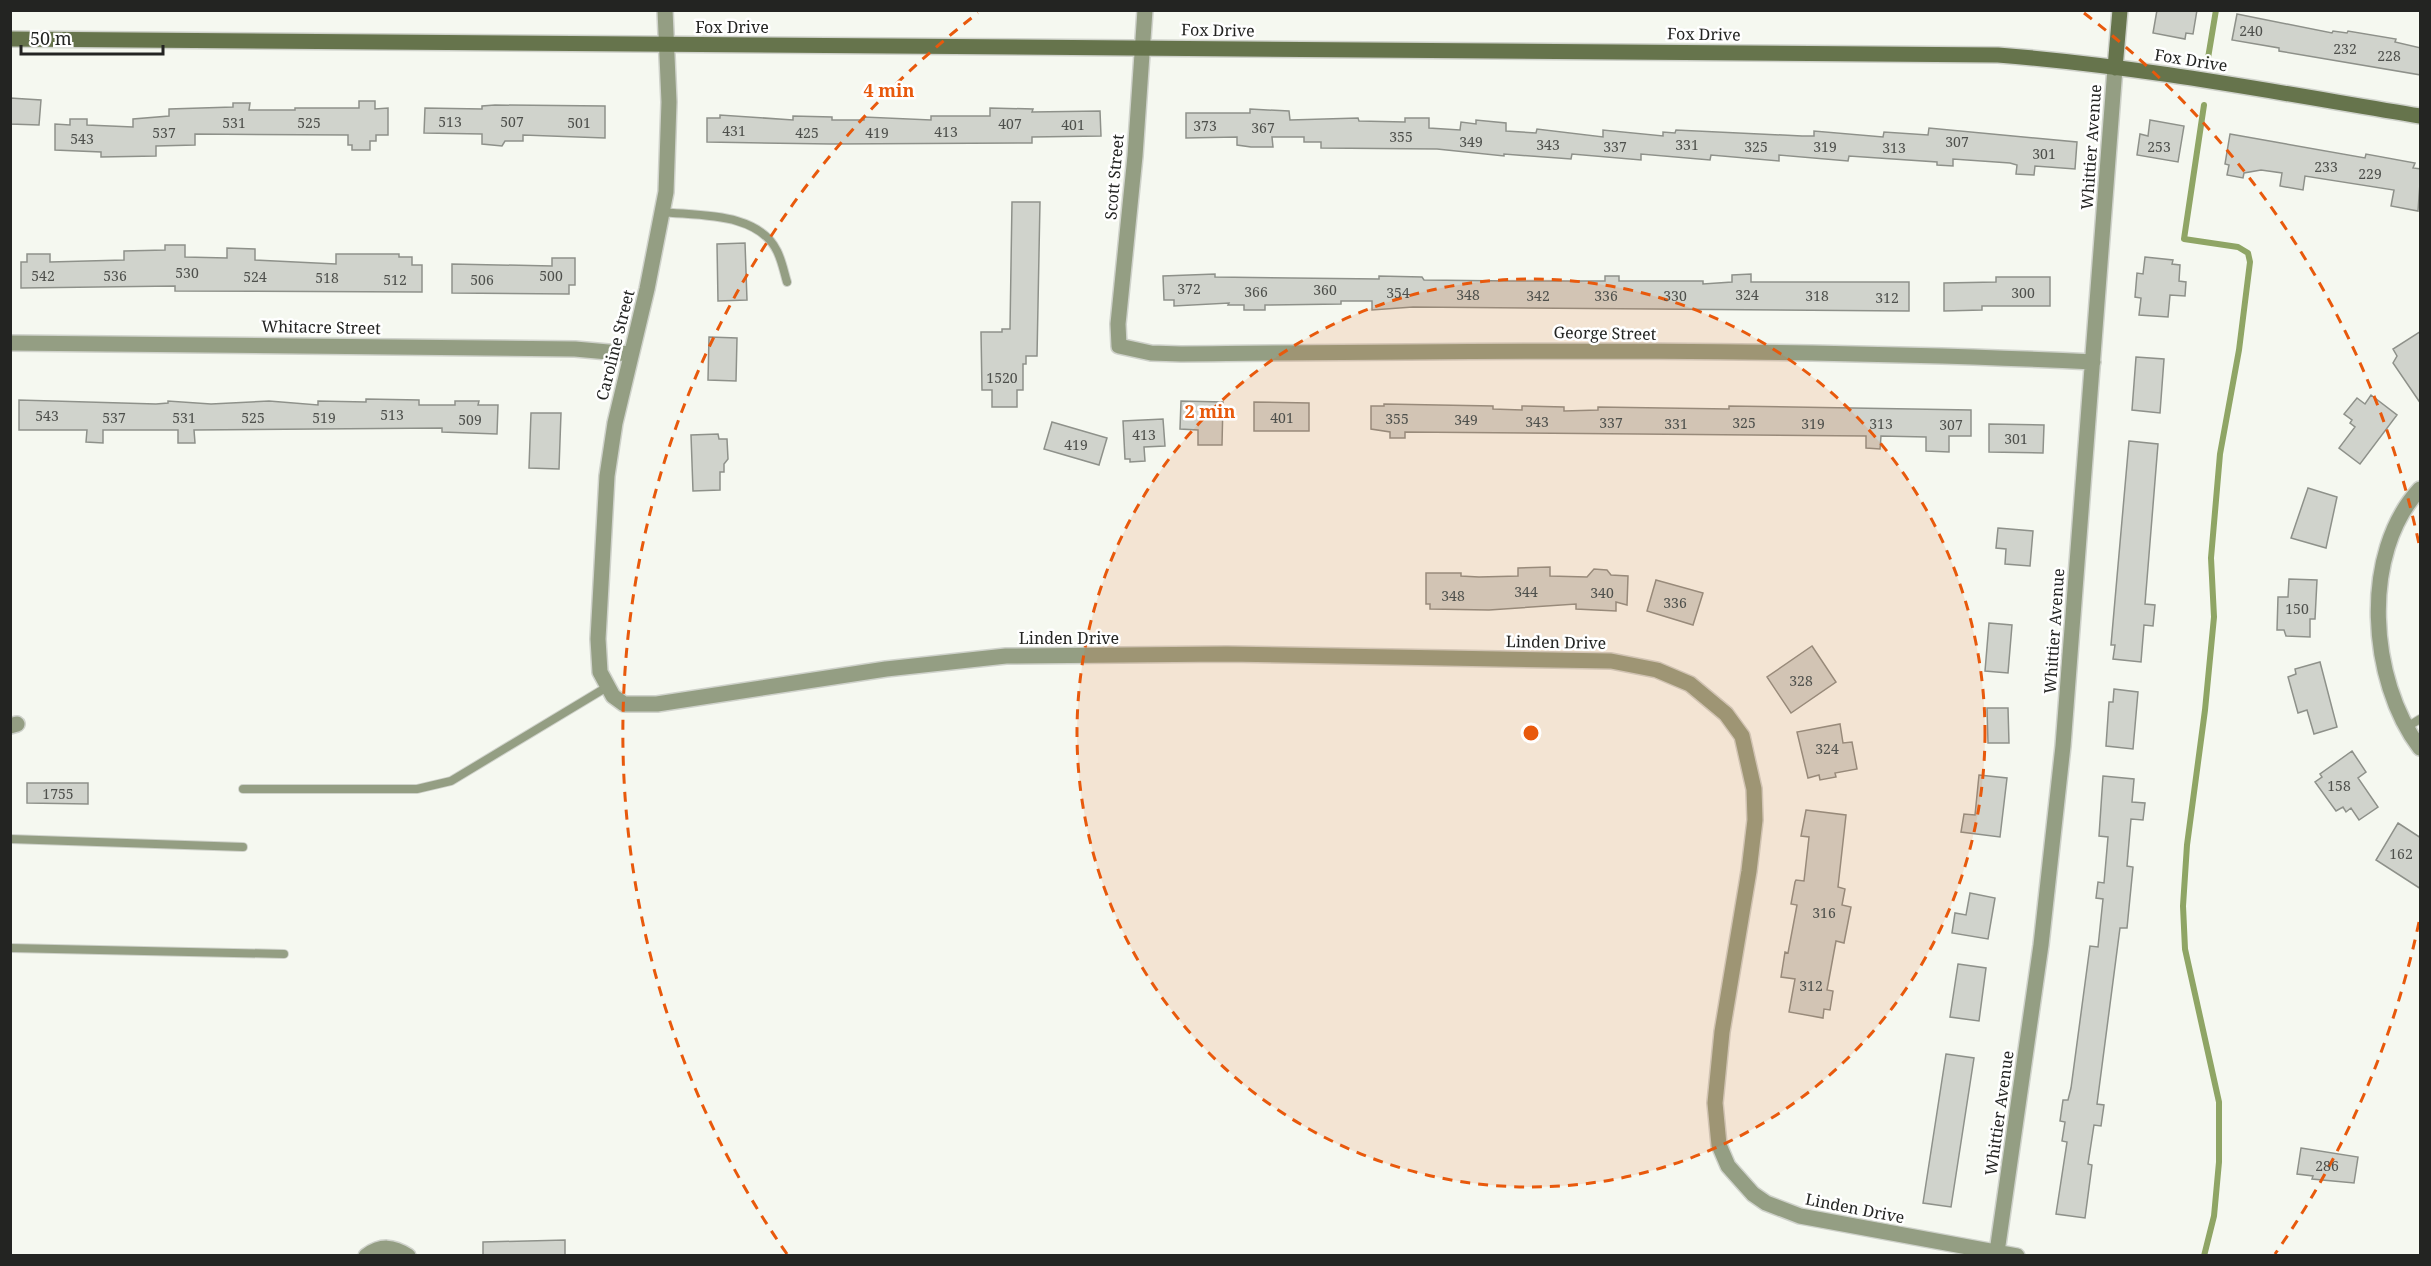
<svg xmlns="http://www.w3.org/2000/svg" width="2431" height="1266" viewBox="0 0 2431 1266" font-family="'Noto Serif',serif">
  <rect width="100%" height="100%" fill="#f5f8f0"/>
  <g fill="none" stroke-linecap="round" stroke-linejoin="round">
    <path stroke="#8fa565" stroke-width="6" d="M2207 64 2216 10
      M2204 105 2184 239 2238 247 2248 253 2250 262 2239 350 2220 454 2211 558 2214 617 2205 710 2187 845 2183 906 2185 949 2219 1102V1162L2214 1216 2204 1256"/>
  </g>
  <path fill="#d0d3cc" stroke="#8e918a" stroke-width="1.5" d="M2157 10H2197L2193 34 2186 33 2185 39 2153 33Z
    M2237 14 2332 33 2333 31 2347 33 2348 31 2396 39 2395 42 2421 48V75L2279 51V48L2232 40Z
    M10 98 41 100 39 125 10 124Z
    M359 101H375V109L388 108V135H376V141H370V150H352V145H348V135L195 134V145L156 146V156L101 157V152L55 150V124L70 125V119H87V125L133 127V119L169 116V109L233 107V103H250L249 110H295V108H359Z
    M495 105 605 106V138L523 135V141H505L502 146 482 144V134L424 133 425 108 482 109V106Z
    M990 108 1033 109 1032 112 1100 111 1101 136 1032 137V143L831 144 707 142V118H720V115L793 120V116L832 117V120H864V117L931 120V116H990Z
    M1250 109 1289 111 1290 120 1358 118 1359 121 1405 122V118H1429V128L1460 130 1461 122 1476 124V120L1506 123V131L1536 133 1537 129 1603 137V130L1663 136V132L1675 133 1676 130 1802 136H1814V131L1883 137 1884 132 1928 135 1929 128 2077 142 2075 169 2035 166 2034 175 2016 174 2017 165 2010 163 1953 159V166L1937 165V162L1849 156 1848 161 1779 155V161L1711 155 1710 160 1641 154V160L1572 154 1571 159 1504 154V156L1437 149 1321 148V142H1304V137H1272L1273 147H1251L1237 145V137L1186 138V113H1250Z
    M2150 120 2184 126 2178 162 2137 155 2140 134 2148 136Z
    M2230 134 2365 158 2366 154 2415 163 2413 168 2421 169 2418 211 2391 206 2394 190 2305 176 2303 190 2280 186 2282 173 2261 170 2244 173 2243 178 2227 175 2229 165 2225 164Z
    M1012 202H1040L1037 356H1026V364H1023V390H1017V407H992V390H982L981 332H1002V329H1010Z
    M745 243 747 300 718 301 717 244Z
    M165 245H185V257L227 258V248L255 249V260L336 264V254H399V257H412V265H422V292L175 291V286L21 288V262H27V254H50V262L124 260V251L165 250Z
    M2145 257 2173 260 2172 264 2180 265 2179 281 2186 282 2185 296 2170 295 2168 317 2139 315 2141 298 2135 297 2137 273 2143 274Z
    M552 258H575V285H569V294L452 293V264L552 266Z
    M1215 274V277L1379 279V276L1422 277 1424 280 1510 281H1605V276H1619V281H1703V284L1732 282V275L1751 274V282H1909V311L1413 307 1372 310V301H1341V304L1265 305V310H1244V305H1228L1229 303 1174 306V300H1164L1163 276Z
    M1996 277H2050V306H1982V310L1944 311V283L1996 282Z
    M2421 331V404L2393 363 2397 356 2393 349Z
    M709 337 737 338 736 381 708 380Z
    M2136 357 2164 359 2160 413 2132 410Z
    M2371 395 2397 415 2360 464 2339 448 2355 427 2350 423 2352 420 2344 414 2357 398 2365 404Z
    M366 399 419 400V405H455V401H479L478 405H498L497 434 442 432V428L194 430 195 443H178V430H103V443L86 442 87 430H19V400L156 404 168 403V401L211 404 269 401 318 405V401L366 402Z
    M1181 401 1223 402 1222 445H1198V430L1180 429Z
    M1254 402 1309 403V431H1254Z
    M1384 404 1493 406V409L1522 410V406L1564 407V411L1598 410V407L1729 409V406L1971 410V436H1949V452L1926 451V437L1881 436 1880 449 1866 448V436L1405 432V438H1390V432L1371 429V406H1384Z
    M531 413H561L559 469 529 468Z
    M1163 419 1165 446 1144 447 1145 461 1130 462V459H1125L1123 421Z
    M1052 422 1107 438 1099 465 1044 449Z
    M1989 424 2044 425 2043 453 1989 452Z
    M718 434 719 439H727L728 459 724 464V472H720V490L693 491 691 435Z
    M2129 441 2158 444 2145 604 2155 605 2153 626 2144 625 2141 662 2113 659 2115 645H2111Z
    M2308 488 2337 497 2326 548 2291 538Z
    M1998 528 2033 531 2030 566 2005 564 2006 549 1996 548Z
    M1550 567V576L1587 577 1594 569 1607 570 1611 575 1628 576 1627 605 1616 602V611L1576 609V604L1489 610 1430 609V604H1426V573H1461V576L1479 577 1518 576V568Z
    M2289 579 2317 580 2315 619H2310V637L2286 636 2284 630H2277L2278 597H2288Z
    M1656 580 1703 593 1693 625 1647 611Z
    M1989 623 2012 625 2008 673 1985 671Z
    M1812 646 1836 682 1791 713 1767 677Z
    M2320 662 2337 727 2314 734 2307 710 2298 713 2288 677 2296 674 2295 669Z
    M2114 689 2138 692 2133 749 2106 746 2109 702H2113Z
    M1987 708H2008L2009 743H1988Z
    M1840 724 1843 743 1852 742 1857 769 1835 773 1836 777 1820 780 1819 775 1808 778 1797 732Z
    M2352 751 2366 772 2358 778 2378 807 2359 820 2351 808 2346 812 2343 807 2336 811 2315 782 2322 777 2320 774Z
    M1979 775 2007 778 2000 837 1961 832 1964 814 1975 815Z
    M2103 776 2134 779 2132 802 2145 803 2143 820 2131 819 2127 866 2133 867 2127 928H2120L2097 1104 2104 1105 2101 1126 2094 1125 2088 1164 2092 1165 2085 1218 2056 1214 2067 1142 2062 1141 2065 1122 2060 1121 2063 1100H2068L2071 1088 2090 946 2098 947 2103 899 2096 898 2098 882 2104 883 2108 837 2099 836Z
    M27 783H88V804L27 803Z
    M1806 810 1846 815 1838 887 1845 889 1842 905 1851 907 1844 943 1836 941 1827 990 1833 991 1830 1010 1824 1009 1823 1018 1789 1012 1795 979 1781 977 1785 952 1788 953 1797 905 1791 904 1795 882 1796 880 1804 881 1809 837 1801 836Z
    M2398 823 2421 838V889L2376 860Z
    M1970 893 1995 898 1988 939 1952 933 1955 913 1966 915Z
    M1958 964 1986 968 1979 1021 1950 1017Z
    M1946 1054 1974 1058 1951 1207 1923 1203Z
    M2301 1148 2358 1157 2354 1183 2312 1179 2313 1176 2297 1174Z
    M565 1240V1256H483V1242Z"/>
  <g fill="none" stroke-linecap="round" stroke-linejoin="round">
    <defs>
      <path id="lane" d="M662 212C699 216 758 212 777 251 782 261 784 272 787 282
        M2407 727 2420 719
        M243 789H417L451 781 607 687
        M10 839 243 847
        M10 948 284 954"/>
      <path id="street" d="M665 10 669 102 666 192 647 289 615 423 607 476 598 639 600 672 613 696 624 704H657L886 669 1006 656 1227 654 1611 661 1657 670 1690 684 1726 714 1742 736 1754 789 1755 820 1749 871 1722 1032 1715 1103 1719 1145 1728 1166 1753 1194 1766 1203 1800 1216 2017 1256
        M1145 10 1135 156 1118 324 1119 346 1151 353 1181 354C1485 351 1789 347 2093 362
        M10 343 575 349 630 354
        M2420 489C2360 553 2369 681 2420 748
        M10 726 17 724
        M1997 1252 2041 945 2063 746 2115 68
        M366 1256C381 1245 393 1246 408 1256"/>
      <path id="secondary" d="M10 39 1998 55C2140 66 2280 93 2420 116
        M2115 68 2120 10"/>
    </defs>
    <use href="#lane" stroke="#cfd2cb" stroke-width="10"/>
    <use href="#street" stroke="#cfd2cb" stroke-width="18"/>
    <use href="#secondary" stroke="#cfd2cb" stroke-width="18"/>
    <use href="#lane" stroke="#949e83" stroke-width="8"/>
    <use href="#street" stroke="#949e83" stroke-width="15"/>
    <use href="#secondary" stroke="#66744c" stroke-width="15"/>
  </g>
  <circle cx="1531" cy="733" r="454" fill="#e8590c" fill-opacity=".12"/>
  <g fill="none" stroke="#e8590c" stroke-width="3" stroke-dasharray="10 8">
    <circle cx="1531" cy="733" r="454"/>
    <path d="M2419 922A908 908 0 0 1 2275 1254M787 1254A908 908 0 0 1 978 13M2084 13A908 908 0 0 1 2419 544"/>
  </g>
  <g text-anchor="middle" dominant-baseline="central" stroke-width="5" stroke-linejoin="round" paint-order="stroke">
    <g font-size="14" fill="#4e504c">
      <text x="2251" y="30">240</text>
      <text x="2345" y="48">232</text>
      <text x="2389" y="55">228</text>
      <text x="450" y="121">513</text>
      <text x="512" y="121">507</text>
      <text x="234" y="122">531</text>
      <text x="309" y="122">525</text>
      <text x="579" y="122">501</text>
      <text x="1010" y="123">407</text>
      <text x="1073" y="124">401</text>
      <text x="1205" y="125">373</text>
      <text x="1263" y="127">367</text>
      <text x="734" y="130">431</text>
      <text x="946" y="131">413</text>
      <text x="164" y="132">537</text>
      <text x="807" y="132">425</text>
      <text x="877" y="132">419</text>
      <text x="1401" y="136">355</text>
      <text x="82" y="138">543</text>
      <text x="1471" y="141">349</text>
      <text x="1957" y="141">307</text>
      <text x="1548" y="144">343</text>
      <text x="1687" y="144">331</text>
      <text x="1615" y="146">337</text>
      <text x="1756" y="146">325</text>
      <text x="1825" y="146">319</text>
      <text x="2159" y="146">253</text>
      <text x="1894" y="147">313</text>
      <text x="2044" y="153">301</text>
      <text x="2326" y="166">233</text>
      <text x="2370" y="173">229</text>
      <text x="187" y="272">530</text>
      <text x="43" y="275">542</text>
      <text x="115" y="275">536</text>
      <text x="551" y="275">500</text>
      <text x="255" y="276">524</text>
      <text x="327" y="277">518</text>
      <text x="395" y="279">512</text>
      <text x="482" y="279">506</text>
      <text x="1189" y="288">372</text>
      <text x="1325" y="289">360</text>
      <text x="1256" y="291">366</text>
      <text x="1398" y="292">354</text>
      <text x="2023" y="292">300</text>
      <text x="1468" y="294">348</text>
      <text x="1747" y="294">324</text>
      <text x="1538" y="295">342</text>
      <text x="1606" y="295">336</text>
      <text x="1675" y="295">330</text>
      <text x="1817" y="295">318</text>
      <text x="1887" y="297">312</text>
      <text x="1002" y="377">1520</text>
      <text x="392" y="414">513</text>
      <text x="47" y="415">543</text>
      <text x="114" y="417">537</text>
      <text x="184" y="417">531</text>
      <text x="253" y="417">525</text>
      <text x="324" y="417">519</text>
      <text x="1282" y="417">401</text>
      <text x="1397" y="418">355</text>
      <text x="470" y="419">509</text>
      <text x="1466" y="419">349</text>
      <text x="1537" y="421">343</text>
      <text x="1611" y="422">337</text>
      <text x="1744" y="422">325</text>
      <text x="1676" y="423">331</text>
      <text x="1813" y="423">319</text>
      <text x="1881" y="423">313</text>
      <text x="1951" y="424">307</text>
      <text x="1144" y="434">413</text>
      <text x="2016" y="438">301</text>
      <text x="1076" y="444">419</text>
      <text x="1526" y="591">344</text>
      <text x="1602" y="592">340</text>
      <text x="1453" y="595">348</text>
      <text x="1675" y="602">336</text>
      <text x="2297" y="608">150</text>
      <text x="1801" y="680">328</text>
      <text x="1827" y="748">324</text>
      <text x="2339" y="785">158</text>
      <text x="58" y="793">1755</text>
      <text x="2401" y="853">162</text>
      <text x="1824" y="912">316</text>
      <text x="1811" y="985">312</text>
      <text x="2327" y="1165">286</text>
    </g>
    <g font-size="16" fill="#232422" stroke="#fff">
      <text x="732" y="27">Fox Drive</text>
      <text transform="translate(1218 30) rotate(1)">Fox Drive</text>
      <text transform="translate(1704 34) rotate(1)">Fox Drive</text>
      <text transform="translate(2191 60) rotate(9)">Fox Drive</text>
      <text transform="translate(2091 147) rotate(-86)">Whittier Avenue</text>
      <text transform="translate(1114 177) rotate(-85)">Scott Street</text>
      <text transform="translate(321 327) rotate(1)">Whitacre Street</text>
      <text transform="translate(1605 333) rotate(1)">George Street</text>
      <text transform="translate(615 345) rotate(-76)">Caroline Street</text>
      <text transform="translate(2054 631) rotate(-86)">Whittier Avenue</text>
      <text x="1069" y="638">Linden Drive</text>
      <text transform="translate(1556 642) rotate(1)">Linden Drive</text>
      <text transform="translate(1999 1113) rotate(-82)">Whittier Avenue</text>
      <text transform="translate(1855 1208) rotate(11)">Linden Drive</text>
    </g>
  </g>
  <circle cx="1531" cy="733" r="9" fill="#e8590c" stroke="#fff" stroke-width="3"/>
  <g font-size="18" text-anchor="middle" font-weight="bold" fill="#e8590c" stroke="#fff" stroke-width="5" stroke-linejoin="round" paint-order="stroke">
    <text x="889" y="97">4 min</text>
    <text x="1210" y="418">2 min</text>
  </g>
  <rect width="2431" height="1266" fill="none" stroke="#232422" stroke-width="24"/>
  <path d="M21 45v9h142v-9" fill="none" stroke="#232422" stroke-width="3"/>
  <text x="30" y="45" font-size="18" fill="#232422" stroke="#ffffff" stroke-width="4.5" paint-order="stroke">50 m</text>
</svg>
